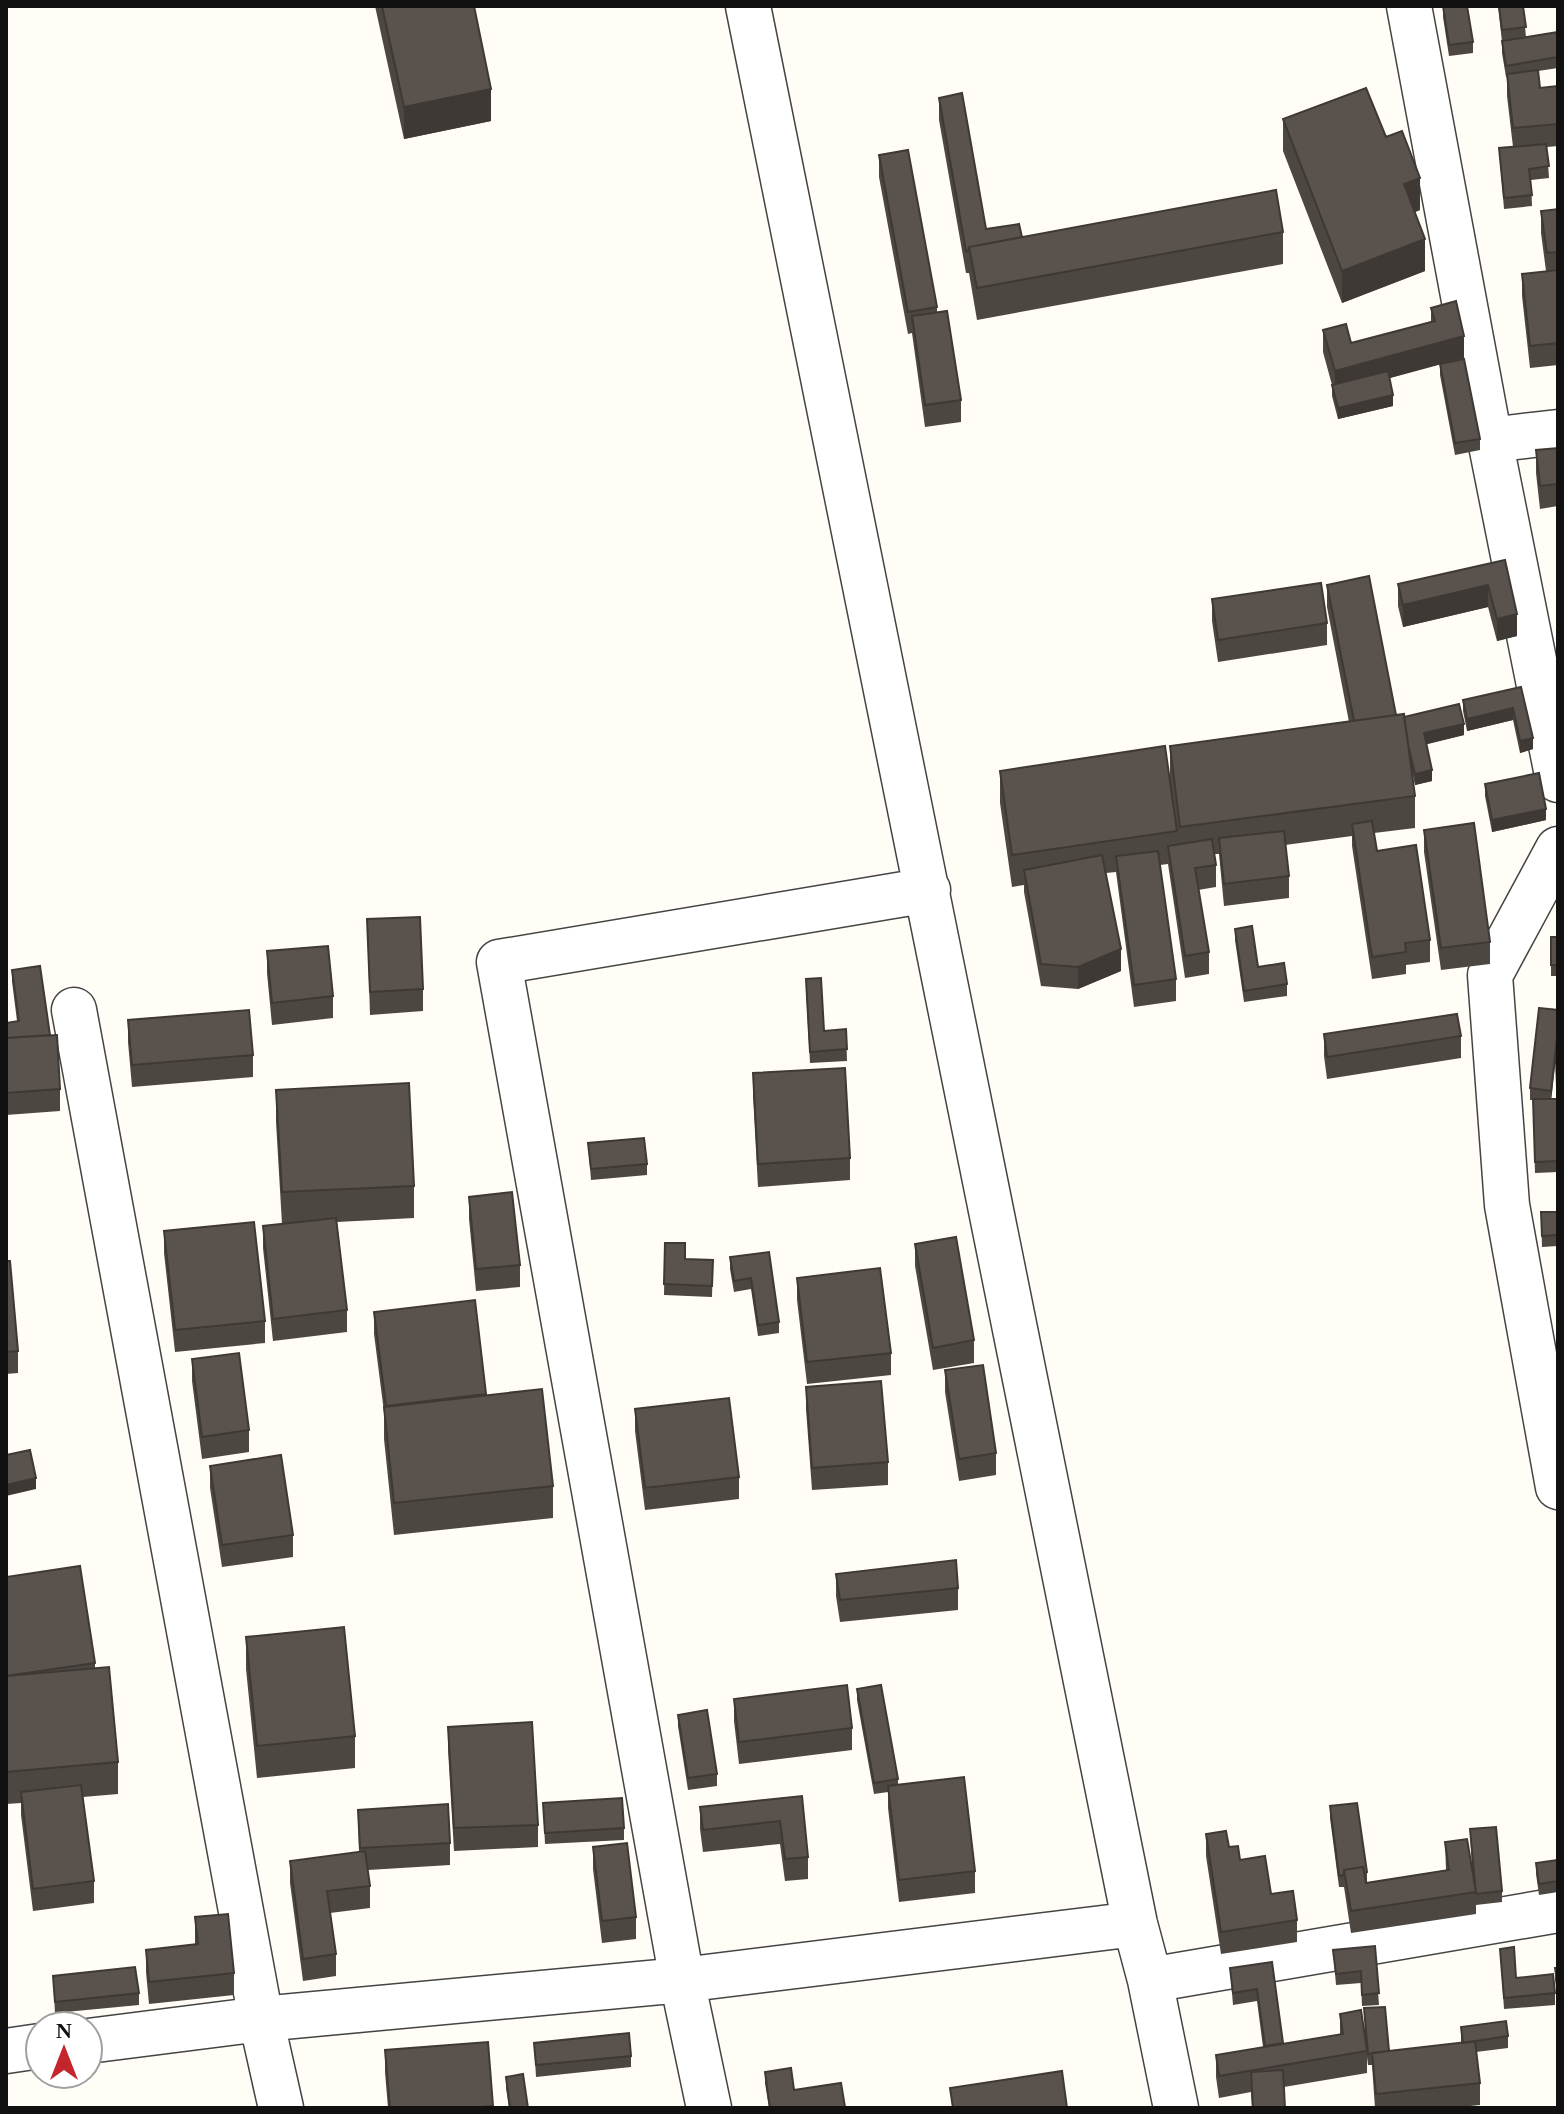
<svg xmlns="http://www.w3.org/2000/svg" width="1564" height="2114" viewBox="0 0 1564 2114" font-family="Georgia,serif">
  <rect width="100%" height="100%" fill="#fffdf5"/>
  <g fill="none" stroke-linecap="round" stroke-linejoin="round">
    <defs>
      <path id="street" d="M748 6 1135 1924 1150 1980 1176 2108
        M1409 6 1490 440 1558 780
        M1490 440 1558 432
        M1558 849 1490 975 1507 1205 1558 1487
        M74 1010 261 2019 281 2108
        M1150 1980 1558 1910
        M88 2041 261 2019 682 1980 1135 1924
        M6 2051 40 2046
        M709 2108 682 1980 499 962 928 890"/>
    </defs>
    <use href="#street" stroke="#444" stroke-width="47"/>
    <use href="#street" stroke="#fff" stroke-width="44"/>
  </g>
  <path fill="#4d4742" d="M375 6H474L491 121 404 139Z
    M1443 6 1473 42V53L1449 56 1443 17Z
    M1498 6H1523L1526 37 1558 32V68L1538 71 1540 88 1558 96V146L1547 147 1549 178 1531 180 1532 206 1504 209 1499 148 1513 147 1507 96V77H1506L1502 53V42Z
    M939 98 986 229 1022 237 1283 232V264L977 320 969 273H966L939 120Z
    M1283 119 1386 137 1420 210 1415 212 1425 271 1342 303 1283 151Z
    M879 155 937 307V313L961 400V422L925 427 912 333 908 334 879 177Z
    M1558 209V365L1530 368 1522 296V274L1546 271 1541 233V211Z
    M1431 308 1464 358 1449 362 1480 439V450L1455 455 1440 375V364L1389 378 1393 406 1338 419 1332 396V385L1323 352V330L1351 343 1431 322Z
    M1558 448V506L1540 509 1536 473V450Z
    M1505 560 1517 636 1497 641 1488 607 1403 627 1398 606V584Z
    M1327 585 1396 715 1464 735 1426 744 1432 781 1415 785 1411 768 1415 796V828L1374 833 1377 851 1430 940V962L1406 965V974L1372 979 1352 846V836L1285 845 1289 876V898L1224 906 1219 854H1214L1216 865V887L1198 890 1209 952V974L1185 978 1168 864 1160 865 1176 979V1001L1134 1007 1116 872 1106 873 1121 971 1078 989 1041 986 1024 892V885L1012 887 1000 803V771L1170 778V746L1349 722 1327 607Z
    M1212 599 1327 623V645L1218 662 1212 621Z
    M1521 687 1533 749 1520 753 1513 720 1467 731 1463 711V700Z
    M1485 784 1546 820 1492 832 1485 796Z
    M1424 830 1490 942V964L1441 970 1424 852Z
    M367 919 423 989V1011L370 1015Z
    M1235 929 1258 967 1287 984V996L1244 1002 1235 940Z
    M1551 937H1558V976H1551Z
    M267 951 333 996V1018L272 1025 267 973Z
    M12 970 50 1035 60 1089V1111L6 1115V1023L17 1021 12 981Z
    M806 990 824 1031 846 1029 847 1061 810 1063Z
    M1558 1010 1551 1099H1557L1556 1059H1558V1172L1535 1173 1533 1100H1530V1088Z
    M128 1020 253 1055V1077L132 1087 128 1042Z
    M1324 1034 1461 1036V1058L1327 1079 1324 1056Z
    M753 1073 850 1158V1180L758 1187 753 1095Z
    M276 1090 414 1186V1218L337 1222 347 1310V1332L273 1341 263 1248V1226L282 1224 276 1122Z
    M588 1143 647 1164V1175L591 1180Z
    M469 1197 520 1265V1287L476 1291 469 1219Z
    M1541 1212H1558V1246L1542 1247Z
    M164 1231 265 1321V1343L175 1352 164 1253Z
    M665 1243 685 1259 713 1260 712 1297 664 1295Z
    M915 1244 974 1340V1363L933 1370 915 1266Z
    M769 1252 779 1322V1333L758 1336 751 1289 734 1292 730 1269V1257Z
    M6 1261 18 1351V1373L6 1374Z
    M797 1278 891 1353V1375L807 1384 797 1300Z
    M374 1312 486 1396 553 1486V1518L394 1535 384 1439V1412L374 1334Z
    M192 1359 249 1430V1452L202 1459 192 1381Z
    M945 1370 996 1453V1475L959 1481 945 1392Z
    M806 1387 888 1462V1485L812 1490 806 1409Z
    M635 1409 739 1477V1499L645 1510 635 1431Z
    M210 1466 293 1535V1557L222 1567 210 1488Z
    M836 1574 958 1588V1610L840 1622 836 1596Z
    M6 1577 95 1663V1668L118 1762V1794L83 1797 94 1881V1903L33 1911 21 1815V1803L6 1804Z
    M246 1637 355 1736V1768L257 1778 246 1669Z
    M857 1689 898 1779V1785L975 1871V1893L899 1902 888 1808V1792L874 1794 857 1700Z
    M734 1699 852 1728V1750L739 1764 734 1721Z
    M678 1715 717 1774V1786L688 1790 678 1726Z
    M448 1727 538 1825V1847L454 1851 448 1749Z
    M802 1796 808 1857V1879L785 1881 780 1844 703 1852 700 1829V1807Z
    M543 1803 624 1828V1840L545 1844Z
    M1330 1806 1367 1872V1883L1446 1870 1445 1842 1472 1869 1470 1829 1502 1891V1902L1476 1905V1914L1351 1933 1344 1887H1339L1330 1818Z
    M358 1810 450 1843V1865L368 1870 370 1886V1908L330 1913 336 1954V1976L303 1981 290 1883V1861L359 1852Z
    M1206 1834 1229 1847 1271 1894 1297 1920V1942L1221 1954 1206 1856Z
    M593 1847 636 1917V1939L602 1943 593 1869Z
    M1558 1860V1892L1539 1895 1536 1874V1863Z
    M195 1917 234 1973V1995L149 2004 146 1972V1950L195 1944Z
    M1375 1946 1379 2005 1362 2006 1361 1983 1336 1985 1333 1950Z
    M1500 1949 1516 1978 1555 1993V2005L1504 2009Z
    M1272 1962 1283 2044 1340 2035V2014L1366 2046 1364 2008 1389 2051 1461 2043V2027L1508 2036V2048L1476 2052 1480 2083V2105L1451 2108H1375L1372 2065H1368L1367 2057V2073L1284 2087 1285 2108H1252L1251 2092 1219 2098 1216 2077V2055L1263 2047 1257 2001 1233 2005 1230 1968Z
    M1555 1968H1558V2000L1555 1980Z
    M53 1976 139 1993V2005L55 2013Z
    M488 2042 493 2108H388L385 2072V2050Z
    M534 2043 631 2056V2067L536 2077Z
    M765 2072 794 2090 841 2083 845 2108H769L765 2083Z
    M506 2077 528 2108H509L506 2088Z"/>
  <path fill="#3f3936" d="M491 89V121L404 139V107Z
    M1420 178V210L1404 216V184Z
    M1425 239V271L1342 303V271Z
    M1464 336V358L1335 393V371Z
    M1393 395V406L1338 419V408Z
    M1488 585V607L1403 627V605Z
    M1517 614V636L1497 641V619Z
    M1513 708V720L1467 731V719Z
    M1464 724V735L1424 745V733Z
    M1533 738V749L1520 753V741Z
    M1432 770V781L1415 785V774Z
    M1546 809V820L1492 832V820Z
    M1121 949V971L1078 989V967Z
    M1558 1029V1040L1551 1102V1091Z
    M36 1478V1489L6 1496V1485Z"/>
  <path fill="#5a524d" stroke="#3f3936" stroke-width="2" d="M382 6H474L491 89 404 107Z
    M1443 6H1467L1473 42 1449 45Z
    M1499 6H1523L1526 27 1502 30Z
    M1558 32V57L1506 66 1502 41Z
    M1538 70 1540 88 1557 86 1558 124 1513 128 1507 74Z
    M1366 88 1386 137 1402 131 1420 178 1404 184 1425 239 1342 271 1283 119Z
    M962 93 986 229 1019 224 1022 237 969 247V250L966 251 939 98Z
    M1546 144 1549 166 1529 169 1532 195 1504 198 1499 148Z
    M908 150 937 307 908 312 879 155Z
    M1276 190 1283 232 977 288 969 247Z
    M1558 209V252L1547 253 1541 211Z
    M1558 270V343L1530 346 1522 274Z
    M1456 301 1464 336 1335 371 1323 330 1346 324 1351 343 1435 321 1431 308Z
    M947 311 961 400 925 405 912 316Z
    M1464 359 1480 439 1455 443 1440 364Z
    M1388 371 1393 395 1338 408 1332 385Z
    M1558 448V484L1540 486 1536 450Z
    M1505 560 1517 614 1497 619 1488 585 1403 605 1398 584Z
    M1369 576 1396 715 1354 721 1327 585Z
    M1321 583 1327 623 1218 640 1212 599Z
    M1521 687 1533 738 1520 741 1513 708 1467 719 1463 700Z
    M1459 704 1464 724 1424 733 1432 770 1415 774 1408 744 1404 717Z
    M1404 714 1415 796 1180 827 1170 746Z
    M1165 746 1177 831 1012 855 1000 771Z
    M1539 773 1546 809 1492 820 1485 784Z
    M1372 821 1377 851 1416 845 1430 940 1405 943 1406 952 1372 957 1352 824Z
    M1474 823 1490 942 1441 948 1424 830Z
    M1284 831 1289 876 1224 884 1219 838Z
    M1212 839 1216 865 1195 868 1209 952 1185 956 1168 846Z
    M1158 851 1176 979 1134 985 1116 856Z
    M1102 855 1121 949 1078 967 1041 964 1024 870Z
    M420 917 423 989 370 992 367 919Z
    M1252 926 1258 967 1284 963 1287 984 1244 991 1235 929Z
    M1551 937H1558V965H1551Z
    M328 946 333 996 272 1003 267 951Z
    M40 966 50 1035 6 1038V1023L19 1021 12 970Z
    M821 978 824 1031 846 1029 847 1049 810 1052 806 979Z
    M1539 1008 1558 1010V1029L1551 1091 1530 1088Z
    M249 1010 253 1055 132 1065 128 1020Z
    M1457 1014 1461 1036 1327 1057 1324 1034Z
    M57 1035 60 1089 6 1093V1038Z
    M1556 1059H1558V1086H1557Z
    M845 1068 850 1158 758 1164 753 1073Z
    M409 1083 414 1186 282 1192 276 1090Z
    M1533 1099H1558V1161L1535 1162Z
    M644 1138 647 1164 591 1169 588 1143Z
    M512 1192 520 1265 476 1269 469 1197Z
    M1541 1212H1558V1235L1542 1236Z
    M336 1218 347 1310 273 1319 263 1226Z
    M254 1222 265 1321 175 1330 164 1231Z
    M956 1237 974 1340 933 1348 915 1244Z
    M665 1243H685V1259L713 1260 712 1286 664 1284Z
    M769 1252 779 1322 758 1325 751 1278 734 1281 730 1257Z
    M6 1261H10L18 1351 6 1352Z
    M880 1268 891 1353 807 1362 797 1278Z
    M475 1300 486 1394 386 1406 374 1312Z
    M239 1353 249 1430 202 1437 192 1359Z
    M983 1365 996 1453 959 1459 945 1370Z
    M881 1381 888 1462 812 1468 806 1387Z
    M542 1389 553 1486 394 1503 384 1407Z
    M729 1398 739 1477 645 1488 635 1409Z
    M30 1450 36 1478 6 1485V1455Z
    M281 1455 293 1535 222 1545 210 1466Z
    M956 1560 958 1588 840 1600 836 1574Z
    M80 1566 95 1663 6 1676V1577Z
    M344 1627 355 1736 257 1746 246 1637Z
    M109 1667 118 1762 6 1772V1676Z
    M847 1685 852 1728 739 1742 734 1699Z
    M881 1685 898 1779 874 1783 857 1689Z
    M707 1710 717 1774 688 1778 678 1715Z
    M532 1722 538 1825 454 1828 448 1727Z
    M964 1777 975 1871 899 1880 888 1786Z
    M81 1785 94 1881 33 1889 21 1792Z
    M802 1796 808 1857 785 1859 780 1821 703 1830 700 1807Z
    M622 1798 624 1828 545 1833 543 1803Z
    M1357 1803 1367 1872 1364 1873 1363 1867 1344 1870V1875L1339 1876 1330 1806Z
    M448 1804 450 1843 360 1848 358 1810Z
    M1496 1827 1502 1891 1476 1894 1470 1829Z
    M1226 1831 1229 1847 1238 1846 1240 1860 1265 1856 1271 1894 1293 1891 1297 1920 1221 1932 1206 1834Z
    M1467 1839 1476 1892 1351 1911 1344 1870 1363 1867 1366 1883 1449 1870 1445 1842Z
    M627 1843 636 1917 602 1921 593 1847Z
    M365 1851 370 1886 327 1891 336 1954 303 1959 290 1861Z
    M1558 1860V1881L1539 1884 1536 1863Z
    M228 1914 234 1973 149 1982 146 1950 198 1944 195 1917Z
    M1375 1946 1379 1993 1362 1995 1361 1971 1336 1974 1333 1950Z
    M1514 1947 1516 1978 1553 1974 1555 1993 1504 1998 1500 1949Z
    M1272 1962 1283 2043 1265 2046 1257 1989 1233 1993 1230 1968Z
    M135 1967 139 1993 55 2002 53 1976Z
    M1555 1968H1558V1989Z
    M1385 2007 1389 2051 1368 2054 1364 2008Z
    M1361 2010 1367 2051 1219 2076 1216 2055 1343 2034 1340 2014Z
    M1506 2021 1508 2036 1463 2043 1461 2027Z
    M629 2033 631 2056 536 2065 534 2043Z
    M1475 2041 1480 2083 1376 2094 1372 2053Z
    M488 2042 493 2106 471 2108H390L385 2050Z
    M791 2068 794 2090 841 2083 845 2107 836 2108H770L765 2072Z
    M1283 2070 1285 2108H1253L1251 2072Z
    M1062 2071 1067 2108H953L950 2088Z
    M523 2074 528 2108H510L506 2077Z"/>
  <rect width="1564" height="2114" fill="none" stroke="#111111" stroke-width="16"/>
  <g transform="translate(64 2050)"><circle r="38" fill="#ffffff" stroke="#a0a0a0" stroke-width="2"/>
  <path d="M0-6L14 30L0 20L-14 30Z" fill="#c4262e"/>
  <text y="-12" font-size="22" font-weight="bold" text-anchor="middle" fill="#111111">N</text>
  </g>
</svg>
